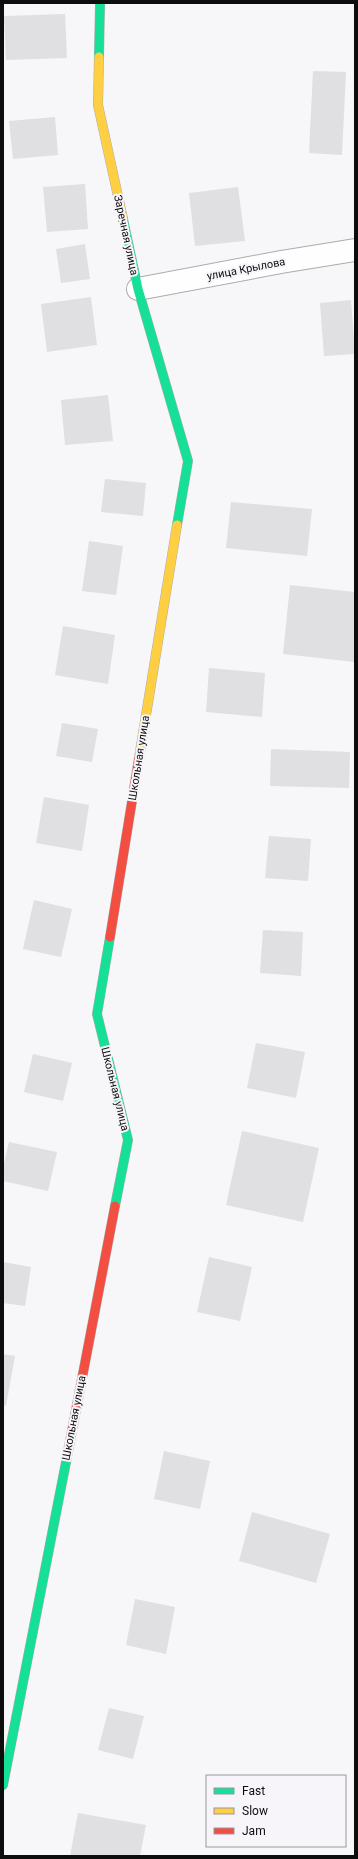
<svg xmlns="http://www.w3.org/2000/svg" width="358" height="1859" viewBox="0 0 358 1859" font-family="Roboto,sans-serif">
  <rect width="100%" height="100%" fill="#f7f6f8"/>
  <path fill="#e0dfe1" d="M65 14 67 58 6 60 4 16Z
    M313 71 346 72 342 155 309 153Z
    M55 117 58 155 13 159 9 121Z
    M85 184 88 229 47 232 43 187Z
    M238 187 245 241 195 246 189 193Z
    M85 244 90 279 61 283 56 249Z
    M91 297 97 345 47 352 41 304Z
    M351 300 355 354 324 356 320 303Z
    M108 395 113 441 65 445 61 400Z
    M105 479 146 483 143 516 101 512Z
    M231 502 312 509 307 556 226 548Z
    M89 541 123 546 116 595 82 591Z
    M290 585 355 592V662L283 654Z
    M63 626 115 635 108 684 55 675Z
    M209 668 265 673 262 717 206 712Z
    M62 723 98 729 92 762 56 756Z
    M271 749 350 752 349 788 270 786Z
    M44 797 89 805 82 851 36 843Z
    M269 836 311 839 308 881 265 878Z
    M34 900 72 909 61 957 23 949Z
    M263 930 303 932 301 976 260 973Z
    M256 1043 305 1052 296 1098 247 1088Z
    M33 1054 72 1063 63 1101 24 1092Z
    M242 1131 319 1148 303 1222 226 1205Z
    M9 1142 57 1152 48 1191 3 1181V1168Z
    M209 1257 252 1267 240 1321 197 1312Z
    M3 1262 31 1267 25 1306 3 1303Z
    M3 1354 15 1356 6 1406 3 1405Z
    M164 1451 210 1461 200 1509 154 1499Z
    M252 1512 330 1534 316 1583 239 1561Z
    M135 1599 175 1607 166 1654 126 1645Z
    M109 1708 144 1716 133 1759 98 1750Z
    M78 1813 146 1825 140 1856H70Z"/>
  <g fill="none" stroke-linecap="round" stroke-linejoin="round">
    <defs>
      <path id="street" d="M138 289 281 262 355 250"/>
      <path id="fast" d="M99 57 100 3
        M123 219 138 289 188 461 177 525
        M110 937 97 1014 128 1140 115 1206
        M3 1785 67 1457"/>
      <path id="slow" d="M99 57 98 105 123 219
        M139 758 177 525"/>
      <path id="jam" d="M110 937 139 758
        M67 1457 115 1206"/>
    </defs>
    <use href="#street" stroke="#acacad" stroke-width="24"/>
    <use href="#fast" stroke="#acacad" stroke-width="10"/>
    <use href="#slow" stroke="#acacad" stroke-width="10"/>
    <use href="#jam" stroke="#acacad" stroke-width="10"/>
    <use href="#street" stroke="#fefefe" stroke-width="22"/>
    <use href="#fast" stroke="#16e098" stroke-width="9"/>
    <use href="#slow" stroke="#ffcf43" stroke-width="9"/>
    <use href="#jam" stroke="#f24e42" stroke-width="9"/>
  </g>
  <g text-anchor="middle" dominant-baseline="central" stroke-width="4" stroke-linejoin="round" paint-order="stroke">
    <g font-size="11" fill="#0d0d0e" stroke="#f7f5f9">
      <text transform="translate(126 235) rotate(78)">Заречная улица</text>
      <text transform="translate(246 269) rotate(-11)">улица Крылова</text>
      <text transform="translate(139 758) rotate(-81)">Школьная улица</text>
      <text transform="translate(115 1089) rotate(76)">Школьная улица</text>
      <text transform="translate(74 1418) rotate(-79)">Школьная улица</text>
    </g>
  </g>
  <rect width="358" height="1859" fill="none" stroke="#0d0d0e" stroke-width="8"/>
  <rect x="206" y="1775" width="140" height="72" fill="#f7f5f9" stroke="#99989b"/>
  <rect x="214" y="1788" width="20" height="6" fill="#16e098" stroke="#99989b"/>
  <text x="242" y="1795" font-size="12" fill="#0d0d0e">Fast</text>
  <rect x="214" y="1808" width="20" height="6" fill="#ffcf43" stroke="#99989b"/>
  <text x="242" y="1815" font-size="12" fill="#0d0d0e">Slow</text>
  <rect x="214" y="1828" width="20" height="6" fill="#f24e42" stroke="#99989b"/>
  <text x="242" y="1835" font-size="12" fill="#0d0d0e">Jam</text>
</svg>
